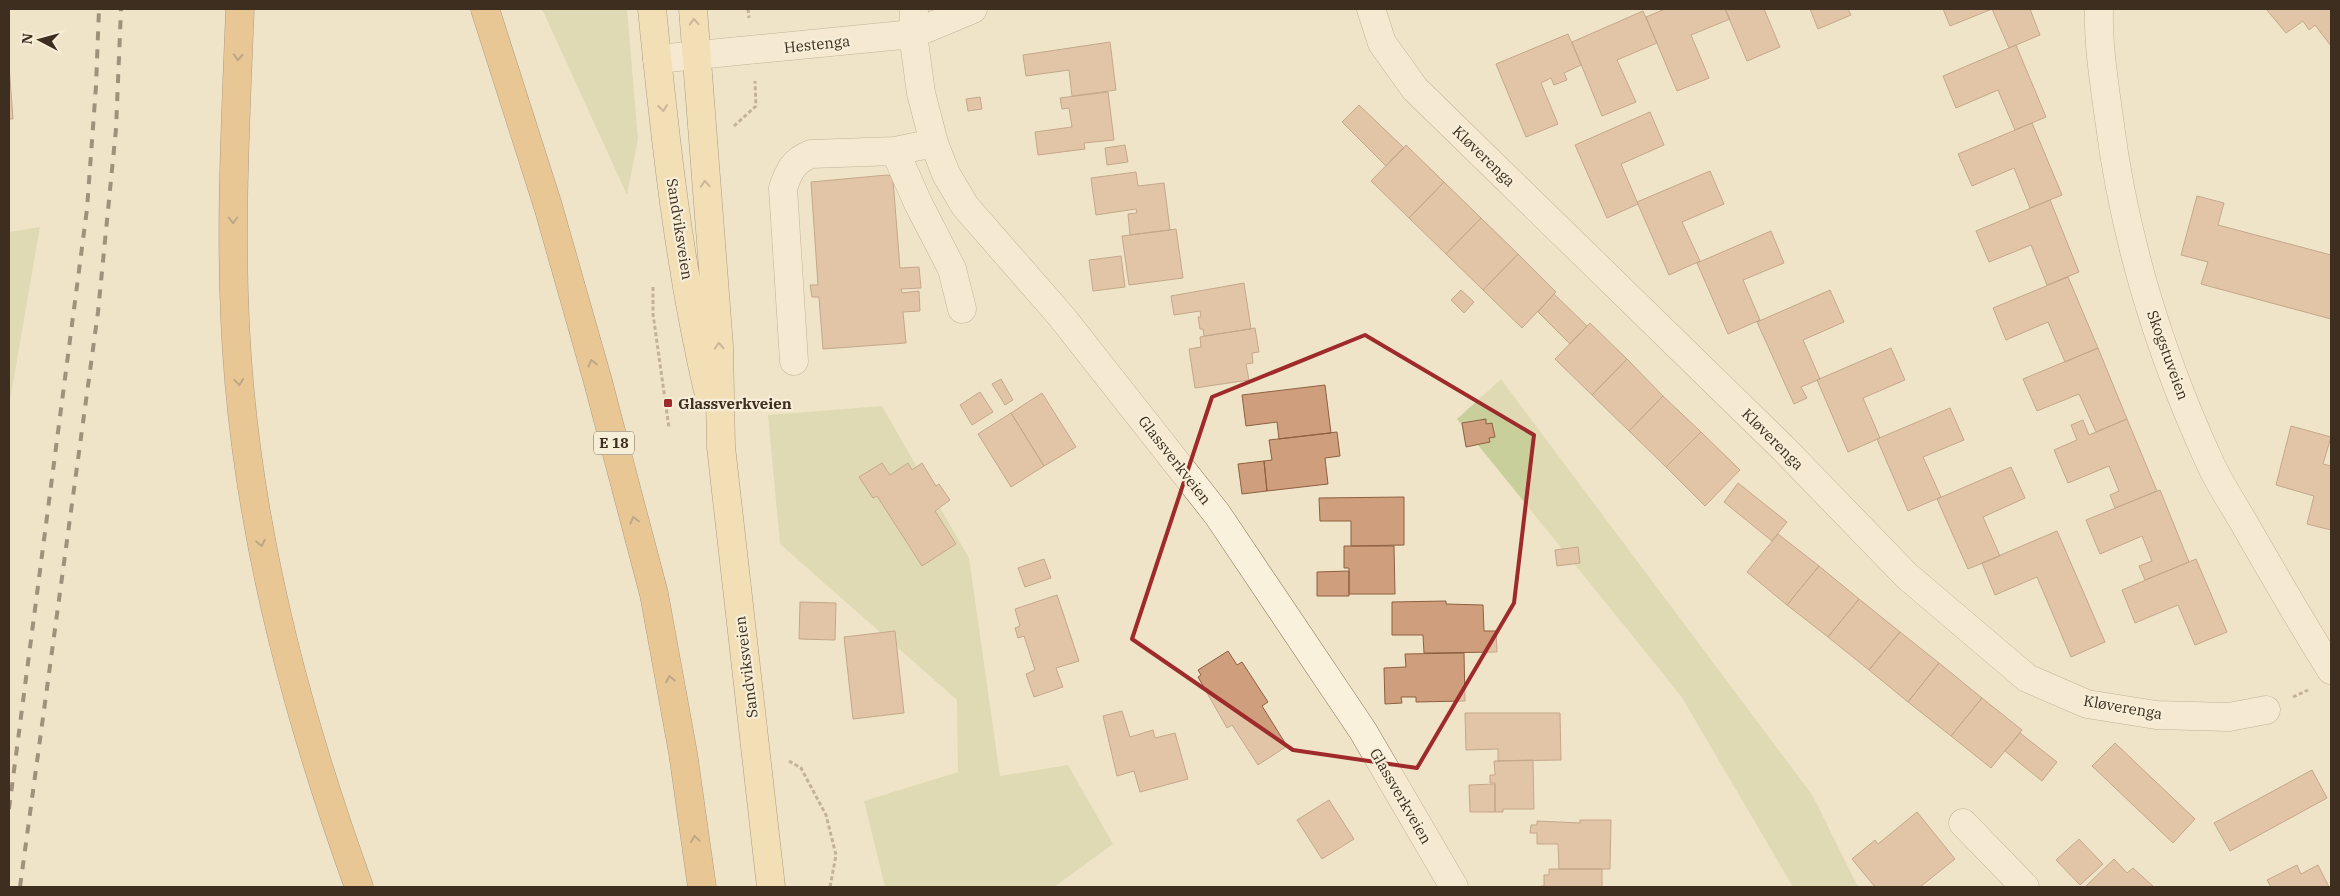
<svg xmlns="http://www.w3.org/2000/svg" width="2340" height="896" viewBox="0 0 2340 896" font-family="'IBM Plex Serif',serif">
  <rect width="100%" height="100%" fill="#f0e4c8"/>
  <path fill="#c9cf9b" d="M542 9H627L638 139 627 195Z
    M40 227 9 406V232Z
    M1501 379 1813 796 1858 887H1793L1681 696 1457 419Z
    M882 406 969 558 1000 776 1068 765 1113 844 1054 887H885L864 801 958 772 957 700 780 544 768 415Z"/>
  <path fill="#cf9f7d" stroke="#8d5f41" d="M1665 9H1725L1730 19 1691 35 1709 78 1677 91 1646 17Z
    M1725 9H1764L1780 47 1747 61Z
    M1810 9H1848L1851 15 1818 29Z
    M1943 9H1992L1950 26Z
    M1992 9H2030L2040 35 2009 48Z
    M2266 9H2331V46L2315 25 2309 30 2303 21 2286 33Z
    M1643 11 1657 43 1617 60 1636 102 1602 116 1572 42Z
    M1568 34 1581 65 1564 73 1567 80 1554 85 1551 78 1541 83 1558 124 1526 137 1496 64Z
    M1110 42 1116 90 1072 96 1069 70 1026 76 1023 55Z
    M2016 45 2046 117 2015 130 1998 90 1956 108 1943 76Z
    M9 65 13 119H9Z
    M1108 92 1114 140 1084 143 1085 149 1038 155 1035 132 1072 127 1069 108 1062 109 1060 98Z
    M980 97 982 109 968 111 966 99Z
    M1359 105 1404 148 1386 166 1342 122Z
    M1650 112 1664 145 1621 164 1638 204 1607 218 1575 145Z
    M2032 123 2062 195 2030 208 2014 168 1972 186 1958 154Z
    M1125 145 1128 162 1107 165 1105 148Z
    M1406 145 1444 182 1409 218 1371 181Z
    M1710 171 1724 204 1682 222 1700 261 1669 275 1637 202Z
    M1136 172 1138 186 1164 183 1170 230 1130 235 1128 214 1137 213 1136 209 1096 215 1091 178Z
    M887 175 892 176 893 180 900 268 919 267 921 288 901 289 902 293 919 291 920 311 903 312 906 343 823 349 819 297H812L810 285H818L811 182Z
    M1444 182 1481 218 1446 254 1409 218Z
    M2197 196 2224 203 2218 225 2331 255V319L2201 284 2208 262 2181 255Z
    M2050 200 2079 272 2047 285 2031 245 1989 262 1976 231Z
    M1481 218 1518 254 1483 290 1446 254Z
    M1176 229 1183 278 1129 285 1122 236Z
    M1771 231 1784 263 1743 280 1760 320 1728 334 1697 263Z
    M1518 254 1556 292 1522 328 1483 290Z
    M1121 256 1125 287 1093 291 1089 260Z
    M2068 277 2098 348 2065 362 2048 322 2006 340 1993 308Z
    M1244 283 1251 329 1204 336 1203 329H1200L1198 317H1201L1200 311 1174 315 1171 296Z
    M1461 290 1474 302 1464 313 1451 300Z
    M1830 290 1844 322 1803 340 1820 379 1801 387 1807 398 1794 404 1757 322Z
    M1554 294 1587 326 1570 344 1538 312Z
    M1590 323 1627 359 1592 395 1555 359Z
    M1255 328 1259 352 1252 353 1253 363 1246 364 1249 380 1195 388 1189 349 1201 347 1200 337Z
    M1891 348 1905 380 1863 398 1880 438 1848 452 1817 380Z
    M2098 348 2127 419 2096 432 2079 394 2037 411 2023 379Z
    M1627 359 1663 396 1629 431 1592 395Z
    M1001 379 1013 400 1005 405 992 384Z
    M1325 385 1331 433 1279 439 1277 422 1246 426 1242 395Z
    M980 392 993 412 972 425 960 405Z
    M1042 393 1076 447 1044 466 1011 413Z
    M1663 396 1701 432 1666 467 1629 431Z
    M1950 408 1964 440 1923 457 1941 497 1908 511 1877 439Z
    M1011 413 1044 466 1011 487 978 434Z
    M1486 419V424L1492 423 1495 437 1489 438 1490 442 1466 447 1462 423Z
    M2127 419 2157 491 2115 508 2110 495 2119 491 2109 466 2068 483 2054 450 2077 440 2071 425 2083 420 2089 435Z
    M2291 426 2331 437 2323 464 2331 466V530L2307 524 2314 496 2276 485Z
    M1337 432 1340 456 1325 458 1328 484 1267 491 1264 461 1272 460 1269 440Z
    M1701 432 1740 470 1705 506 1666 467Z
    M1264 461 1267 491 1242 494 1238 464Z
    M882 463 890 475 908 463 912 470 922 463 936 486 939 484 950 500 935 511 956 544 922 566 877 496 873 498 859 477Z
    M2011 467 2025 498 1983 517 2000 556 1968 569 1937 499Z
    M1738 483 1787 522 1772 541 1724 502Z
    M2160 490 2189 562 2145 580 2139 566 2152 561 2142 536 2100 554 2086 520Z
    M1404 497V545L1351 546V521H1320L1319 498Z
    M2057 531 2105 642 2071 657 2037 577 1995 595 1982 563Z
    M1778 534 1819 566 1787 605 1747 572Z
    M1344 546H1394L1395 594H1349V568H1344Z
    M1578 547 1580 563 1557 566 1555 550Z
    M1044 559 1051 578 1025 587 1018 568Z
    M2196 559 2227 632 2195 645 2178 605 2135 623 2122 590Z
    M1819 566 1859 599 1828 637 1787 605Z
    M1349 571V596H1317V572Z
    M1057 595 1079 661 1056 668 1063 687 1034 697 1026 674 1035 670 1024 636 1018 638 1015 628 1020 626 1015 609Z
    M1859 599 1900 632 1869 670 1828 637Z
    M1446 601V604L1483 605 1484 631H1496L1497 652 1424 653 1423 635H1392V602Z
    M800 602 836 603 835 640 799 639Z
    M895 631 904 713 853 719 844 637Z
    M1900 632 1939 663 1908 702 1869 670Z
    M1228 651 1237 665 1242 662 1268 702 1262 706 1287 746 1258 765 1232 725 1227 728 1198 677 1201 675 1198 670Z
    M1464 653 1465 701 1416 702V697H1401L1402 703 1385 704 1384 668 1406 667 1405 654Z
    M1939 663 1982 698 1951 736 1908 702Z
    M1982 698 2022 730 1991 768 1951 736Z
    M1122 711 1130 737 1153 730 1155 738 1175 733 1188 779 1140 792 1134 771 1117 776 1103 716Z
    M1465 713H1560L1561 760 1498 761V749L1466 750Z
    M2020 733 2057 762 2042 781 2005 751Z
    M2115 743 2195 819 2173 843 2092 766Z
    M1533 760 1534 809H1503V812H1495V783H1490V775H1495L1494 761Z
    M2312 770 2327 798 2230 851 2214 823Z
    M1495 784V812H1470L1469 785Z
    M1329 800 1354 839 1322 859 1297 820Z
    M1917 812 1955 859 1920 887H1875L1852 859 1875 840 1878 844Z
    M1580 820H1611L1610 869H1559L1558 844H1537V833H1530L1531 825H1537V821L1580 823Z
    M2079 839 2103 864 2080 885 2056 860Z
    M2114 859 2127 873 2133 868 2154 887H2085Z
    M2297 865 2301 874 2318 865 2329 887H2271L2267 880Z
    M1549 869H1602V887H1534L1544 886V875H1549Z"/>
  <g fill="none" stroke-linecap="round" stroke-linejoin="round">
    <defs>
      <path id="minor" d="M914 9 913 34 921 93 934 143 946 174 965 206 1061 316 1217 514 1363 731 1454 887
        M1371 9 1382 43 1415 89 1783 448 1907 576 2027 678 2087 704 2156 715 2229 717 2266 710
        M2099 9C2098 45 2104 82 2109 118 2124 238 2160 355 2211 465 2221 487 2236 508 2248 530 2275 577 2302 624 2331 670
        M657 59 913 34 973 9
        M895 151 918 203 952 269 962 309
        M794 361 783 188C789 171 793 161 811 154L895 151 934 143
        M1963 823 2025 887"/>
      <path id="major" d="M652 9C665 138 679 269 709 395
        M693 9 719 346 721 447 771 887"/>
      <path id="highway" d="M240 9C235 133 228 257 239 381 254 555 300 724 359 887
        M485 9 548 206 597 378 654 594 683 753 702 887"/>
    </defs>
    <use href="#minor" stroke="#8d765c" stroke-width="29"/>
    <use href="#major" stroke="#5b4430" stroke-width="29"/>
    <use href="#highway" stroke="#5b4430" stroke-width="29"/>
    <path stroke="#8d765c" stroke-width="3" stroke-dasharray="4 2.5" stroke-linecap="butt" d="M748 9 749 18
      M734 126 756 106 755 81
      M653 287V314L669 428
      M2293 697 2308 690
      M789 761 801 768 826 815 836 855 830 887"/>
    <use href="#minor" stroke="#faf1dc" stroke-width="28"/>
    <use href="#major" stroke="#f3d9a0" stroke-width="28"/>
    <use href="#highway" stroke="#e0a458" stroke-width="28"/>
    <path stroke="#3d2e20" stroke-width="4" stroke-dasharray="9 9" stroke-linecap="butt" d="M9 809 87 209 96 86 99 9
      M20 887 98 312 116 129 121 9"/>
  </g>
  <defs><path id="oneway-chevron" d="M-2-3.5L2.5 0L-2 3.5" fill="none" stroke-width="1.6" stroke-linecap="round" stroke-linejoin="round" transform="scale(1.25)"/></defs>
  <g stroke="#988460">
    <use href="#oneway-chevron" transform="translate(694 22) rotate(-94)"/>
    <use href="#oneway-chevron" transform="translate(663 108) rotate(83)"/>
    <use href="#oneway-chevron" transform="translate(705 184) rotate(-94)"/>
    <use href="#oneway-chevron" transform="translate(719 346) rotate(-93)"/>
  </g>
  <g stroke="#7e5d36">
    <use href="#oneway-chevron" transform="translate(238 57) rotate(93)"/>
    <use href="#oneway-chevron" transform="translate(233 220) rotate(90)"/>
    <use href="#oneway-chevron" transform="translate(592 363) rotate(-106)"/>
    <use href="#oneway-chevron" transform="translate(239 382) rotate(85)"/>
    <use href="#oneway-chevron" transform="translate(634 520) rotate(-105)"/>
    <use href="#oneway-chevron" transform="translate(261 543) rotate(79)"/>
    <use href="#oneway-chevron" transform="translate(670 679) rotate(-101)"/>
    <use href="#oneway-chevron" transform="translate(695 839) rotate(-98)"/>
  </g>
  <path d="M0 0H2340V896H0ZM1365 335 1534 435 1514 603 1417 768 1293 750 1132 639 1212 397Z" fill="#f0e4c8" fill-opacity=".55" fill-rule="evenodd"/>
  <path fill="none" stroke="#9e2a2b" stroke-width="4" stroke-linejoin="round" d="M1365 335 1534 435 1514 603 1417 768 1293 750 1132 639 1212 397Z"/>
  <rect fill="#9e2a2b" stroke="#f7eed8" stroke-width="2" x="663" y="398" width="10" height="10" rx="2.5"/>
  <g text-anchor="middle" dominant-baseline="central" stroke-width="4.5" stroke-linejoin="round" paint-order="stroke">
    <rect fill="#f7eed8" stroke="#756857" stroke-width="1" x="594" y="431.5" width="40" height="23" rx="4"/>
    <g font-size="14" font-weight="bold" fill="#3d2e20">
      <text x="614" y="443">E 18</text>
    </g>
    <g font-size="15" fill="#3d2e20" stroke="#f7eed8">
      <text transform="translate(817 44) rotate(-6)">Hestenga</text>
      <text transform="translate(1484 156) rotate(44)">Kløverenga</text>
      <text transform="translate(680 229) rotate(81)">Sandviksveien</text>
      <text transform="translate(2168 355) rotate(70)">Skogstuveien</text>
      <text transform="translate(1773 439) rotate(45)">Kløverenga</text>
      <text transform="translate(1175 460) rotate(52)">Glassverkveien</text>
      <text transform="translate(746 667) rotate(-97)">Sandviksveien</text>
      <text transform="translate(2123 707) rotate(10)">Kløverenga</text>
      <text transform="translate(1401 796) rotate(60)">Glassverkveien</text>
    </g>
    <g font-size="15" font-weight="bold" fill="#3d2e20" stroke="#f7eed8" text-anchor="start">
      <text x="678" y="403">Glassverkveien</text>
    </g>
  </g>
  <rect width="2340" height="896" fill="none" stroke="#3d2e20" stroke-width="20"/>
  <g transform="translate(40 40) rotate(276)" stroke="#f7eed8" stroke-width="4" paint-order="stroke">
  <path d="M0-4L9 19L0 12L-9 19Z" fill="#3d2e20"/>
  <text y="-8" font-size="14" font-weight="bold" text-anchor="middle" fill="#3d2e20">N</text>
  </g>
</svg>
